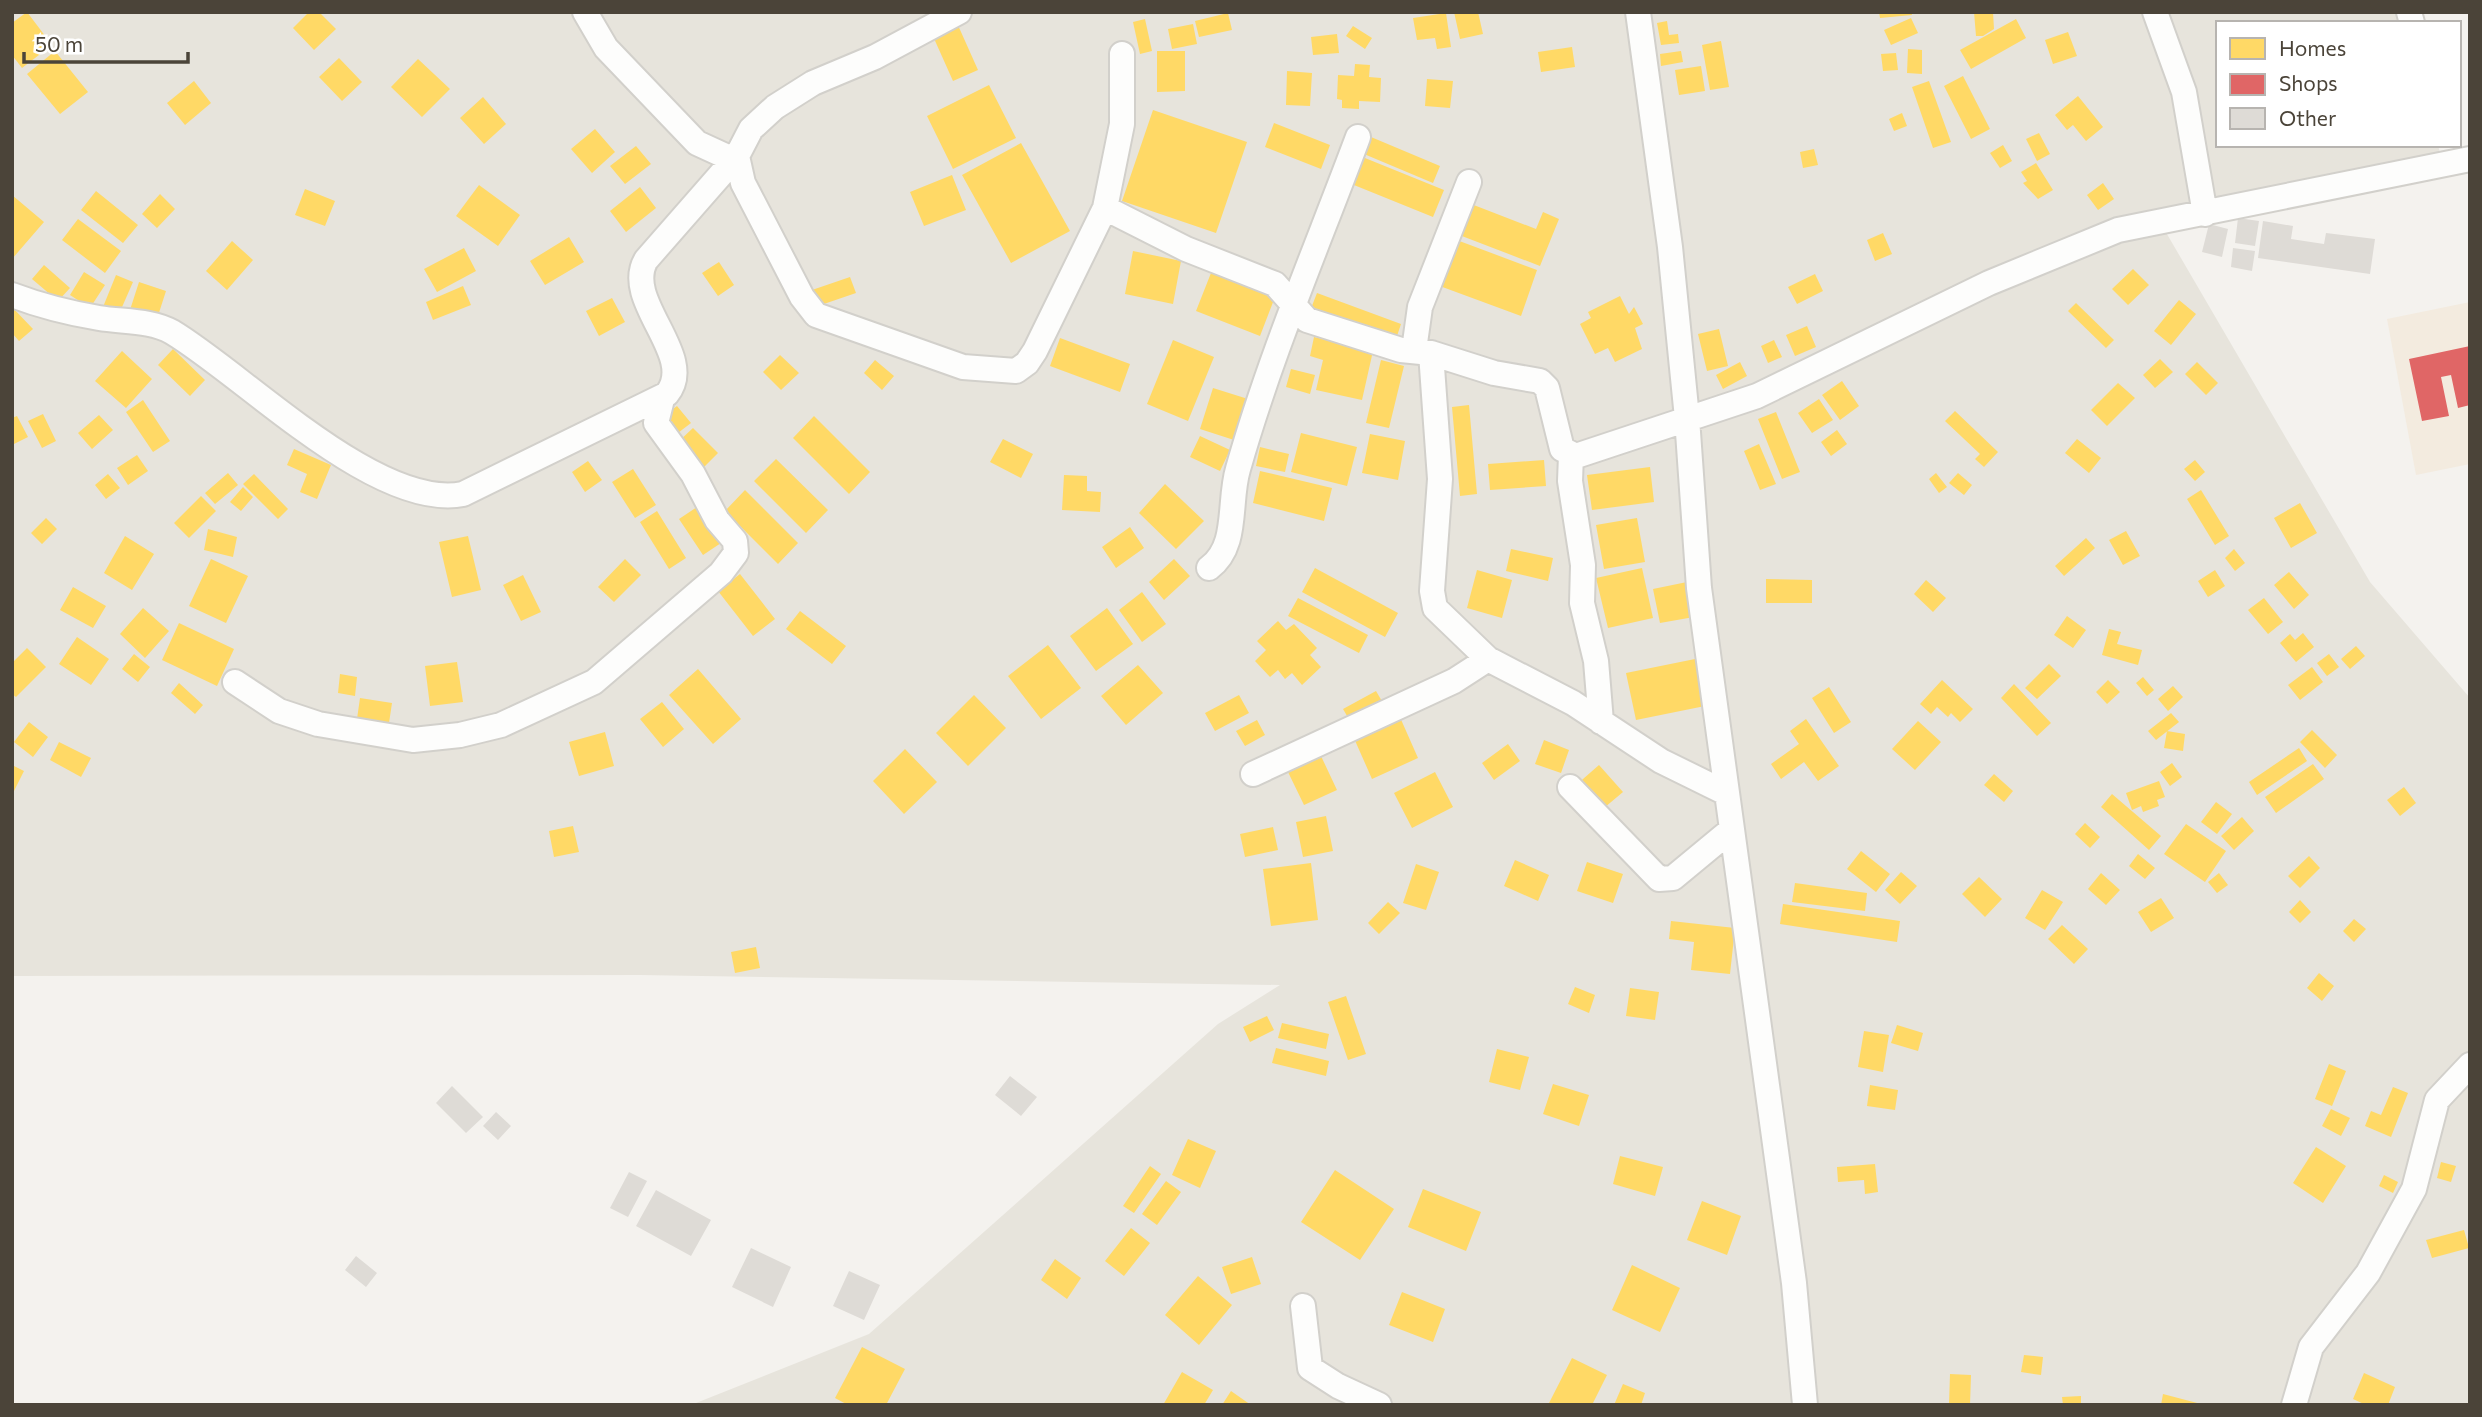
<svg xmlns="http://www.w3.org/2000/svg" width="2482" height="1417" viewBox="0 0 2482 1417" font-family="Commissioner,sans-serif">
  <rect width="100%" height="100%" fill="#f4f2ee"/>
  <path fill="#e7e4dc" d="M12 12H2407L2409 23H2218V145H2438L2445 174 2164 229 2370 582 2470 698V1405H691L869 1334 1218 1024 1280 985 640 975 12 976Z"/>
  <path fill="#f3ebdf" d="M2470 302V464L2416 475 2387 319Z"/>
  <path fill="#ffd966" d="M27 12 52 45 22 68 12 55V23Z
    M309 12H319L336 29 314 50 293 28Z
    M1454 12H1478L1483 34 1460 39Z
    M1879 12H1911L1912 15 1880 18Z
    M1974 12H1993L1994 29 1983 36H1976Z
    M1228 13 1232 30 1199 37 1195 21Z
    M1446 13 1451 47 1437 49 1435 38 1417 40 1413 18Z
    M1911 18 1918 33 1891 45 1884 30Z
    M1145 19 1152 51 1140 54 1133 22Z
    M2016 19 2026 38 1971 69 1960 50Z
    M1667 21 1669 35 1678 34 1679 43 1661 45 1657 23Z
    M957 23 978 70 953 81 932 34Z
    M1193 24 1197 44 1172 49 1168 29Z
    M1353 26 1372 38 1365 49 1346 36Z
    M2068 32 2077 56 2053 64 2045 40Z
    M1337 34 1339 53 1313 55 1311 37Z
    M1721 41 1729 87 1710 90 1702 45Z
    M1572 47 1575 67 1541 72 1538 52Z
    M1908 49 1922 50V74L1907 73Z
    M55 51 88 92 60 114 27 74Z
    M1157 51H1185V91L1157 92Z
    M1681 51 1683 62 1661 66 1660 54Z
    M1896 53 1898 70 1883 71 1881 54Z
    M339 58 362 82 342 101 319 77Z
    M418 59 450 89 422 117 391 87Z
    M1355 64 1370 65 1369 77 1381 78 1380 102 1359 101V109L1342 108V100L1337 99 1338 75 1354 76Z
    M1701 66 1705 91 1679 95 1675 70Z
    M1287 71 1312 73 1310 106 1286 105Z
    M1963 76 1990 129 1971 139 1944 86Z
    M1427 79 1453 81 1450 108 1425 106Z
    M194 81 211 103 185 125 167 103Z
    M1929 81 1951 142 1933 148 1912 87Z
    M989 85 1016 138 953 169 927 116Z
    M2078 96 2103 127 2086 141 2073 125 2067 130 2055 115Z
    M483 97 506 124 484 144 460 118Z
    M1153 110 1247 142 1216 233 1122 201Z
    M1902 113 1907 126 1894 131 1889 119Z
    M1274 123 1330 145 1321 169 1265 147Z
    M595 129 615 152 592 173 571 149Z
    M2039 133 2050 154 2037 161 2026 139Z
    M1371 137 1440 166 1433 183 1364 154Z
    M1021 143 1070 231 1011 263 962 175Z
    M2003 145 2012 161 2000 168 1990 153Z
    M636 146 651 164 625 184 610 166Z
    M1814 149 1818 165 1803 168 1800 152Z
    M1360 156 1444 190 1433 217 1349 183Z
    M2036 163 2053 190 2038 199 2023 183 2027 181 2021 172Z
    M952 175 966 210 924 226 910 192Z
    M2103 183 2114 199 2098 210 2087 195Z
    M479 185 520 215 498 246 456 216Z
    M640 187 656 208 626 232 610 211Z
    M305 189 335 201 325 226 295 215Z
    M96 191 138 225 123 243 81 210Z
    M160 194 175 209 157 228 142 214Z
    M12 195 44 222 12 259Z
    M1466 202 1536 229 1543 212 1559 219 1540 266 1454 233Z
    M78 219 121 251 105 273 62 240Z
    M1883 233 1892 254 1875 261 1867 240Z
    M569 237 584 262 545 285 530 261Z
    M1454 239 1537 270 1521 316 1437 285Z
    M232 241 253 260 227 290 206 271Z
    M464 248 476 271 437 292 424 269Z
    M1133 251 1181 261 1173 304 1125 294Z
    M719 262 734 285 718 296 702 273Z
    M44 265 70 288 58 301 32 279Z
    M2133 269 2149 285 2128 305 2112 289Z
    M84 272 105 285 90 308 70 295Z
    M1211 273 1275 297 1260 336 1196 311Z
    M1815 274 1823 291 1797 304 1788 287Z
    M116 275 133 282 119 314 103 307Z
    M850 277 856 293 818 306 812 290Z
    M139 282 166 291 156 322 129 313Z
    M463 286 471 305 433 320 426 302Z
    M1317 293 1401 324 1395 342 1310 311Z
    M1620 296 1629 314 1634 307 1643 324 1635 328 1642 349 1615 362 1608 348 1595 354 1580 324 1591 318 1588 312Z
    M612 298 625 322 599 336 586 311Z
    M2179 300 2196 314 2171 345 2154 331Z
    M2076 303 2114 340 2106 348 2068 311Z
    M12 307 33 329 19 341 12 333Z
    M1807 326 1816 347 1795 356 1786 335Z
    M1719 329 1728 366 1707 371 1698 334Z
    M1314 337 1373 351 1362 400 1316 390 1323 360 1310 356Z
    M1060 338 1130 364 1120 392 1050 366Z
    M1173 340 1214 357 1188 421 1147 404Z
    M1774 340 1782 357 1768 363 1761 346Z
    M173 349 205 380 190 396 158 365Z
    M122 351 152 379 126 408 95 381Z
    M780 355 799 373 781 390 763 372Z
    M2160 359 2173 372 2155 388 2143 375Z
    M875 360 894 376 882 390 864 373Z
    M1381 360 1404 366 1389 428 1366 423Z
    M1740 362 1747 376 1723 389 1716 375Z
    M2197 362 2218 383 2206 395 2185 374Z
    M1291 369 1315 375 1310 394 1286 387Z
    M1842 381 1859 406 1840 420 1822 395Z
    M2118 383 2135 398 2107 426 2091 410Z
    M1213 388 1248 399 1234 440 1200 429Z
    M1819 399 1833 420 1812 433 1798 413Z
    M143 400 170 441 153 452 126 412Z
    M1469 405 1477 494 1460 496 1452 407Z
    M677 406 691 423 674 436 660 419Z
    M1955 411 1998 452 1984 467 1975 459 1980 454 1945 421Z
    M1776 412 1800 472 1782 479 1758 419Z
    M43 414 56 441 42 448 28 421Z
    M99 415 113 430 92 449 78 433Z
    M17 416 28 437 12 445V418Z
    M814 416 870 472 849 494 793 438Z
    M693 428 718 453 703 468 678 442Z
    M1837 430 1847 444 1831 456 1821 442Z
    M1301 433 1357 447 1347 486 1291 472Z
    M1370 434 1405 441 1398 480 1362 473Z
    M1200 436 1230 450 1220 471 1190 457Z
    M1003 439 1033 454 1021 478 990 462Z
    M2077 439 2101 458 2089 473 2065 453Z
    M1759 444 1776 484 1760 490 1744 451Z
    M1260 447 1289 454 1285 472 1256 466Z
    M294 449 331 465 317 499 300 492 307 474 287 465Z
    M137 455 148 471 128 485 117 468Z
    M776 459 828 510 806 533 754 481Z
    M1544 460 1546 486 1490 490 1488 464Z
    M2195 460 2205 472 2195 481 2184 469Z
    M588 461 602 480 585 492 572 472Z
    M1650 467 1654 502 1592 510 1587 475Z
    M633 469 656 505 635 518 612 482Z
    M1260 471 1332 488 1324 521 1253 503Z
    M228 473 238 485 215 504 205 493Z
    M1936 473 1947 487 1939 493 1929 479Z
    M1958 473 1972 485 1964 495 1949 483Z
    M108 474 120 488 106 499 95 485Z
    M254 474 288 509 278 519 243 484Z
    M1064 475 1087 476V491L1101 492 1100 512 1062 510Z
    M1165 484 1204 521 1176 549 1139 513Z
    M243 487 253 497 241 511 230 502Z
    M745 490 798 543 778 564 725 511Z
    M2201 490 2229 536 2215 545 2187 499Z
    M201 496 216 511 189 538 174 523Z
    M2300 503 2317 533 2291 548 2274 518Z
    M697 507 721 543 703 555 679 519Z
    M657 511 686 558 669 569 640 522Z
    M46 518 57 529 42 544 31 533Z
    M1637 518 1645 562 1604 569 1596 525Z
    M1130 527 1144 548 1116 568 1102 547Z
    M208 529 237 537 233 557 204 550Z
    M2126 531 2140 556 2123 565 2109 540Z
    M125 536 154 554 132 590 104 573Z
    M468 536 481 590 452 597 439 542Z
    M2086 538 2095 548 2064 576 2055 566Z
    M1511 549 1553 558 1548 581 1506 571Z
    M2234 549 2245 563 2235 571 2225 558Z
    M211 559 248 576 226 623 189 606Z
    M625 559 641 575 614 602 598 587Z
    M1174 559 1190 576 1164 600 1149 582Z
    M1315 568 1398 613 1385 637 1302 592Z
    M1642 568 1653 618 1608 628 1596 578Z
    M1477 570 1512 580 1502 618 1467 608Z
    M2215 570 2225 586 2208 597 2198 581Z
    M2289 572 2309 595 2294 609 2274 585Z
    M740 574 775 619 753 636 718 591Z
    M523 575 541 612 521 621 503 585Z
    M1766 579 1812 580V603H1766Z
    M1926 580 1946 598 1933 612 1914 594Z
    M1687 582 1694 617 1660 623 1653 589Z
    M73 587 106 606 93 628 60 610Z
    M1142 592 1166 624 1142 642 1119 610Z
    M1298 598 1368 635 1359 653 1288 616Z
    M2264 598 2283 622 2268 634 2248 610Z
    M143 608 169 631 145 658 120 634Z
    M1107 608 1133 644 1096 671 1070 636Z
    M800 611 846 646 832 664 786 629Z
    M2067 616 2086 630 2073 648 2054 635Z
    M1278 621 1286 630 1294 624 1317 648 1310 655 1321 667 1302 685 1292 673 1285 679 1278 670 1270 677 1255 661 1266 650 1257 641Z
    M179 623 234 649 217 686 162 660Z
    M2109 629 2121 632 2117 644 2142 650 2138 665 2102 655Z
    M2303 633 2314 647 2296 662 2280 643 2290 634 2295 640Z
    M77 637 109 659 91 685 59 664Z
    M1048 645 1081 688 1041 719 1008 676Z
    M2356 646 2365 656 2350 669 2341 659Z
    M27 648 46 667 16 697 12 694V663Z
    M134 654 150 667 138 682 122 669Z
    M2329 654 2339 667 2327 676 2317 663Z
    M1695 659 1705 706 1636 720 1626 673Z
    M457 662 463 702 430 706 425 666Z
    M2049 664 2061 676 2037 699 2025 688Z
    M1138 665 1163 693 1126 725 1101 696Z
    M2312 667 2323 682 2300 700 2288 685Z
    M698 669 741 719 713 744 669 695Z
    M340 674 357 677 355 696 338 693Z
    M2143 677 2154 690 2147 696 2136 683Z
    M1942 680 1973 709 1960 722 1951 713 1948 717 1937 707 1931 714 1920 704Z
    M2108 680 2120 692 2107 704 2096 692Z
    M179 683 203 705 195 714 171 693Z
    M2014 684 2051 723 2037 736 2001 698Z
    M2173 686 2183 697 2168 711 2158 699Z
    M1829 687 1851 722 1834 733 1812 698Z
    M1376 691 1386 708 1353 726 1343 709Z
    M974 695 1006 728 968 766 936 733Z
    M1239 695 1249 713 1215 731 1205 713Z
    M360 698 392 703 389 723 357 719Z
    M662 702 684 729 663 747 640 719Z
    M2171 713 2179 722 2156 740 2148 731Z
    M1399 715 1418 758 1372 779 1353 736Z
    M1806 719 1839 766 1818 781 1804 762 1781 779 1771 764 1799 744 1790 731Z
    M1257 720 1265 735 1245 746 1236 731Z
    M1918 721 1941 742 1915 770 1892 749Z
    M29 722 48 737 33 757 14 742Z
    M2312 730 2337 755 2325 768 2300 742Z
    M2167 731 2185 734 2183 751 2164 748Z
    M605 732 614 766 579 776 569 742Z
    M1544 740 1569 750 1561 773 1535 764Z
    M59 742 91 758 81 777 50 760Z
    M1508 744 1520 761 1494 780 1482 763Z
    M2299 748 2307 761 2257 795 2249 782Z
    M905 749 937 782 904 814 873 781Z
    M1321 756 1337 790 1304 805 1288 772Z
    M2172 763 2182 777 2170 786 2160 772Z
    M2313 764 2324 779 2276 813 2265 797Z
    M12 765 24 771 12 795Z
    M1599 765 1623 792 1598 813 1575 786Z
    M1435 772 1453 807 1412 828 1394 793Z
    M1994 774 2013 791 2004 802 1984 785Z
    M2159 781 2165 797 2157 800 2159 806 2143 812 2141 806 2132 810 2126 793Z
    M2404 787 2416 803 2400 816 2387 800Z
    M2112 794 2161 836 2149 850 2101 807Z
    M2216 802 2232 814 2217 834 2201 822Z
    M1326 816 1333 851 1303 857 1296 822Z
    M2242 817 2254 831 2234 850 2221 836Z
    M2085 823 2100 837 2090 848 2075 834Z
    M2186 824 2226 851 2205 882 2164 854Z
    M573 826 579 852 554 857 549 831Z
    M1273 827 1278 850 1245 857 1240 834Z
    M1861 851 1890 874 1876 892 1847 869Z
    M2138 854 2155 868 2145 879 2129 866Z
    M2309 856 2320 868 2300 888 2288 876Z
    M1515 860 1549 875 1538 901 1504 886Z
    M1587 862 1623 874 1613 903 1577 891Z
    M1311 863 1318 920 1271 926 1263 869Z
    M1416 864 1439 872 1426 910 1403 903Z
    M1901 872 1917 886 1900 904 1885 890Z
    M2101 873 2120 890 2106 905 2088 889Z
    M2219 873 2228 885 2217 893 2208 882Z
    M1979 877 2002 899 1985 917 1962 894Z
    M1795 883 1867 893 1865 911 1792 902Z
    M2042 890 2063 902 2045 930 2025 918Z
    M2161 898 2174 918 2151 932 2138 912Z
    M2300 900 2311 912 2300 923 2289 912Z
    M1388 902 1400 913 1379 934 1368 923Z
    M1783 904 1900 921 1897 942 1780 924Z
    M2354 919 2366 929 2354 942 2343 931Z
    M1671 921 1735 928 1730 974 1691 970 1694 942 1669 939Z
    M2062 925 2088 949 2074 964 2048 939Z
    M756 947 760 968 735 973 731 952Z
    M2319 973 2334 986 2322 1001 2307 988Z
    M1575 987 1595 995 1589 1013 1568 1004Z
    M1630 988 1659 992 1655 1020 1626 1016Z
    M1346 996 1366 1054 1348 1060 1328 1002Z
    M1267 1016 1274 1030 1250 1042 1243 1027Z
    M1282 1023 1329 1034 1326 1049 1278 1038Z
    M1897 1025 1923 1033 1918 1051 1891 1043Z
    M1864 1031 1889 1035 1883 1072 1858 1067Z
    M1276 1048 1329 1061 1326 1076 1272 1063Z
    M1497 1049 1529 1057 1520 1090 1489 1082Z
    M2329 1064 2346 1071 2332 1106 2315 1099Z
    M1553 1084 1589 1095 1579 1126 1543 1114Z
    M1870 1085 1898 1090 1895 1110 1867 1106Z
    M2393 1087 2408 1093 2391 1137 2365 1126 2371 1111 2381 1115Z
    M2331 1109 2350 1118 2341 1136 2322 1126Z
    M1188 1139 1216 1151 1200 1188 1172 1175Z
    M2316 1147 2346 1166 2323 1203 2293 1183Z
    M1620 1156 1663 1167 1655 1196 1613 1184Z
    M2441 1162 2456 1166 2451 1182 2437 1178Z
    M1875 1164 1878 1192 1865 1194 1864 1180 1838 1182 1837 1167Z
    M1150 1166 1161 1174 1134 1213 1123 1206Z
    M1335 1170 1394 1209 1360 1260 1301 1222Z
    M2384 1175 2398 1182 2393 1193 2379 1186Z
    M1166 1181 1181 1192 1157 1225 1142 1214Z
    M1423 1189 1481 1212 1466 1251 1408 1227Z
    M1702 1201 1741 1216 1727 1255 1687 1240Z
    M1131 1228 1150 1243 1124 1276 1105 1261Z
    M2464 1230 2469 1248 2432 1258 2426 1240Z
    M1252 1257 1261 1284 1231 1294 1222 1267Z
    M1055 1259 1081 1278 1067 1299 1041 1280Z
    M1632 1265 1680 1288 1660 1332 1612 1310Z
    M1198 1276 1232 1305 1199 1345 1165 1315Z
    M1402 1292 1445 1309 1433 1342 1389 1325Z
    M862 1347 905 1369 886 1405H848L835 1398Z
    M2024 1355 2043 1357 2041 1375 2021 1372Z
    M1572 1358 1607 1375 1592 1405H1548Z
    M1182 1372 1213 1390 1204 1405H1163Z
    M2364 1373 2395 1387 2388 1405H2366L2353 1399Z
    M1950 1374 1971 1375 1970 1405H1949Z
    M1623 1384 1645 1393 1641 1405H1614Z
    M1231 1391 1251 1405H1222Z
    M2163 1394 2201 1404V1405H2161Z
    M2081 1396V1405H2063L2062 1397Z"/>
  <path fill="#e06666" d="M2470 346V405L2458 408 2451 375 2441 377 2449 416 2422 421 2409 359Z"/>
  <path fill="#dedbd6" d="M2238 218 2259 221 2255 246 2235 243Z
    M2263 221 2293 226 2291 239 2324 244 2326 233 2375 239 2370 274 2258 258Z
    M2209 224 2228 229 2222 257 2202 252Z
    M2233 248 2255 251 2252 271 2231 267Z
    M1010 1076 1037 1097 1021 1116 995 1095Z
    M452 1086 483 1117 466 1133 436 1103Z
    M496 1112 511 1126 498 1140 483 1126Z
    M629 1172 647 1181 628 1217 610 1208Z
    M656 1190 711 1220 691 1256 636 1226Z
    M751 1248 791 1267 773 1307 732 1287Z
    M356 1256 377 1273 366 1287 345 1270Z
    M849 1271 880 1285 864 1320 833 1306Z"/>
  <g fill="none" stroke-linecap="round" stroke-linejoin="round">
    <defs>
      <path id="minor" d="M585 12 606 48 697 143 734 160
        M1638 12 1670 247 1687 418 1699 588 1794 1283 1805 1405
        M2155 12 2184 92 2205 214
        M2409 12 2412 23
        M737 156 743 183 802 297 816 315 963 367 1016 371 1027 363 1035 351 1105 208 1122 124V54
        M1105 208 1186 249 1275 284 1307 320 1401 350 1431 353 1494 373 1540 381 1547 388 1562 449 1576 456 1757 396 1989 283 2118 230 2470 159
        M12 295C41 306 69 313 99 318 123 322 151 320 172 332 244 375 377 511 463 494L667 394C698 356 622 301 646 260L737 156 751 129 775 107 813 83 875 57 959 12
        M1414 350 1420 307 1469 182
        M1431 353 1440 479 1432 591 1435 608 1488 659 1573 703 1661 761 1726 793
        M1571 455 1570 481 1583 565 1582 603 1596 661 1601 722
        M1209 568C1239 546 1228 502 1238 469 1270 356 1317 247 1358 137
        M235 682 279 711 318 724 413 740 460 735 501 725 594 682 721 573 736 553 735 541 717 520 693 474 656 423 662 399
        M1253 774 1454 681 1488 659
        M1570 787 1659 879 1673 878 1731 830
        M1303 1306 1310 1368 1338 1386 1379 1405
        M2294 1405 2311 1347 2368 1273 2414 1189 2437 1100 2470 1065"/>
    </defs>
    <use href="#minor" stroke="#d2d0cb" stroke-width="28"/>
    <use href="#minor" stroke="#fdfdfc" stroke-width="24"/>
  </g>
  <rect width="2482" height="1417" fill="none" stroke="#4b4439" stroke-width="28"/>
  <rect x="2216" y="21" width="245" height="126" fill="#ffffff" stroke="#b7b4b0" stroke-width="2"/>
  <rect x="2230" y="38" width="35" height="21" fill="#ffd966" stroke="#b7b4b0" stroke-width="2"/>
  <text x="2279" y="56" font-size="21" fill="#4b4439">Homes</text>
  <rect x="2230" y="74" width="35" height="21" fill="#e06666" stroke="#b7b4b0" stroke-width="2"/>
  <text x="2279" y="91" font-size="21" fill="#4b4439">Shops</text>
  <rect x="2230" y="108" width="35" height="21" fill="#dedbd6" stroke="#b7b4b0" stroke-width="2"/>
  <text x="2279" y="126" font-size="21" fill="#4b4439">Other</text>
  <path d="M24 52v10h164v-10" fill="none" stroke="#4b4439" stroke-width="3.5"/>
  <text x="35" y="52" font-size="21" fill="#4b4439" stroke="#ffffff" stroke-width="5" paint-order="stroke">50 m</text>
</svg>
